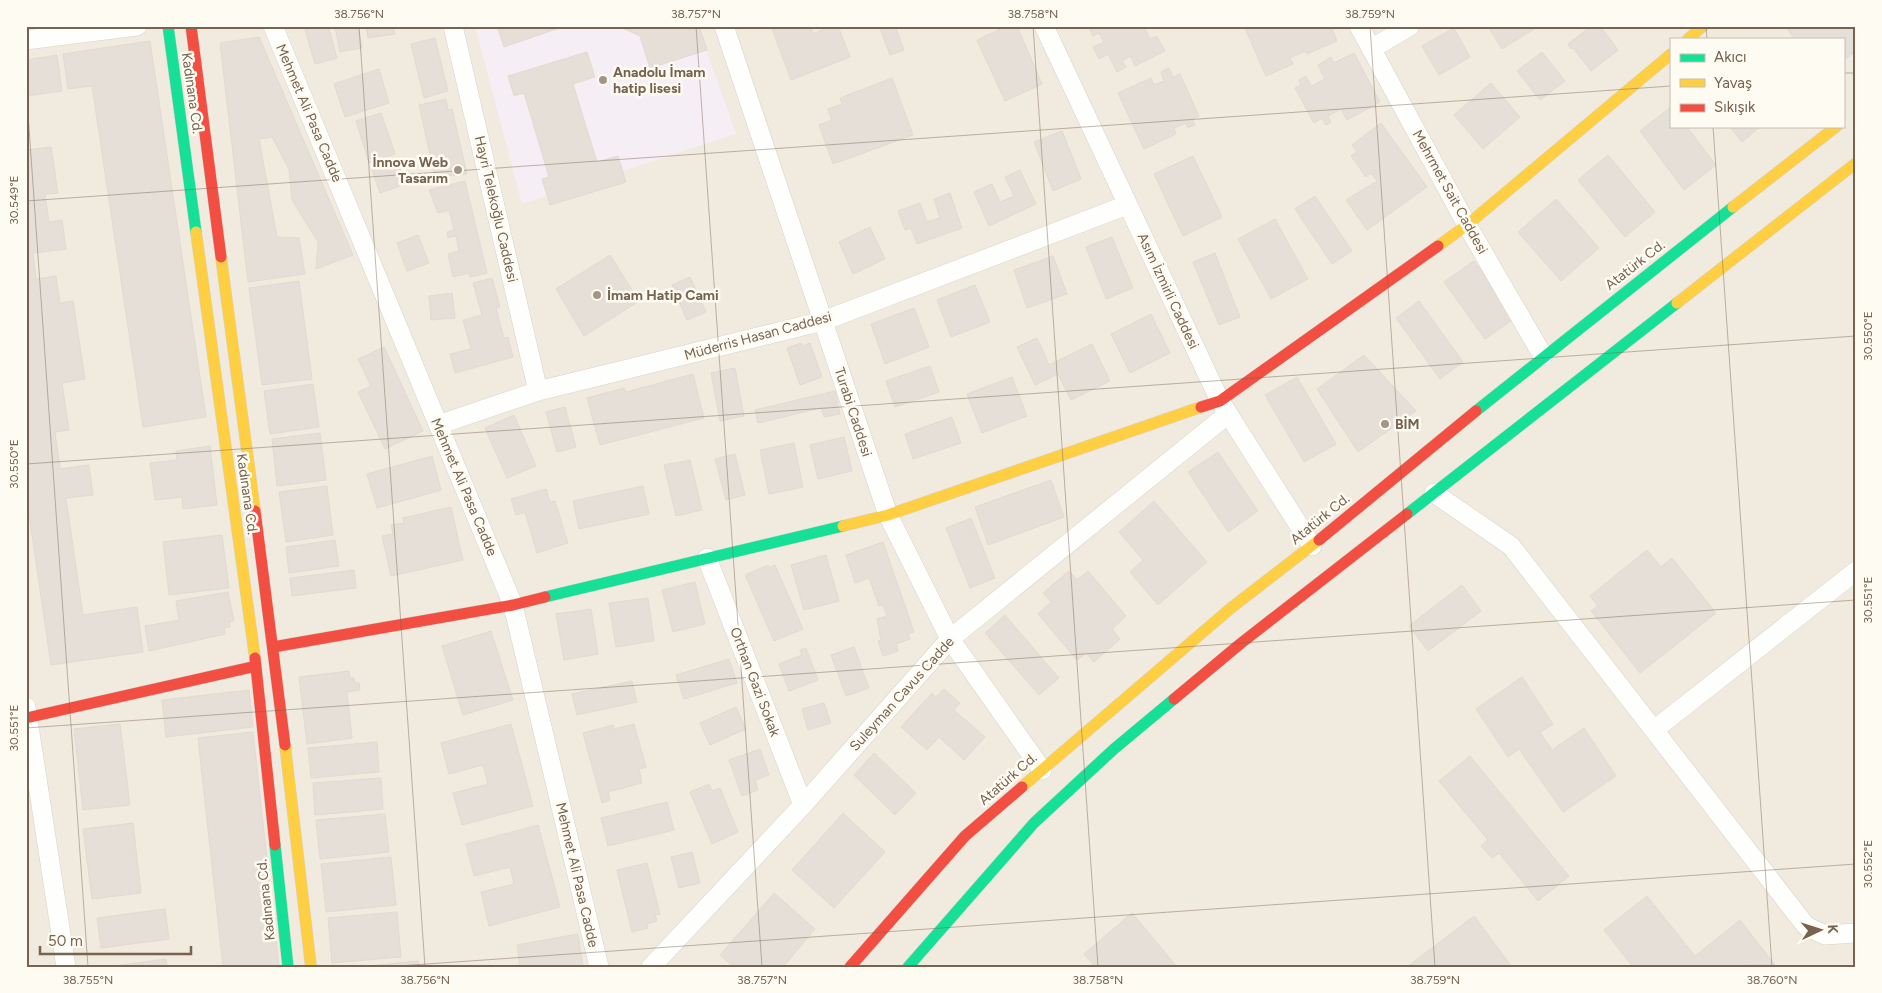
<svg xmlns="http://www.w3.org/2000/svg" width="1882" height="993" viewBox="0 0 1882 993" font-family="Figtree,sans-serif">
  <rect width="100%" height="100%" fill="#f8f6f0"/>
  <path fill="#f1eade" fill-rule="evenodd" d="M26 26H1856V967H26ZM1671 39H1843V126H1671Z"/>
  <path fill="#f6eef5" d="M475 26H698L736 134 522 204Z"/>
  <path fill="#e5dfd7" stroke="#e1dad2" d="M304 26H328L337 58 315 64Z
    M335 26H358L362 48 340 52Z
    M366 26H393L395 34 368 38Z
    M497 26H565L504 47Z
    M618 26H699L707 50 650 68 640 36Z
    M771 26H810L813 34 832 26H838L850 57 791 80Z
    M879 26H895L904 50 890 55Z
    M1007 26H1017L1042 84 1005 101 977 40Z
    M1092 26H1144L1150 39 1157 36 1165 51 1135 66 1130 56 1122 61 1126 67 1117 72 1108 54 1099 59 1093 47 1104 42 1099 33 1093 36 1089 28Z
    M1244 26H1331L1337 41 1307 54 1305 51 1290 58 1293 64 1266 76Z
    M1488 26H1539L1502 49Z
    M1591 26H1600L1618 50 1591 71 1573 48 1571 49 1568 44Z
    M1785 26H1856V51L1843 61V39H1795Z
    M1454 28 1470 57 1439 75 1422 46Z
    M259 37 353 255 316 269 318 242 292 200 289 169 272 137 259 139 277 237 299 238 305 274 248 282 220 43Z
    M435 38 448 91 424 98 411 44Z
    M150 41 206 417 143 427 92 86 68 89 63 54Z
    M587 52 595 77 573 84 597 162 618 156 626 182 550 205 542 179 549 177 524 93 514 96 508 76Z
    M1542 52 1565 81 1540 100 1517 71Z
    M1354 53 1380 102 1347 120 1341 109 1328 116 1331 122 1326 125 1322 118 1314 123 1295 88 1301 85 1299 80 1306 76 1311 86 1325 79 1318 65 1331 57 1334 63Z
    M57 55 62 91 26 96V60Z
    M1169 68 1173 77 1180 74 1199 116 1192 119 1195 125 1188 128 1186 123 1174 128 1176 134 1144 149 1118 93 1151 78 1154 85 1164 81 1161 72Z
    M379 69 389 103 345 117 334 84Z
    M892 78 913 135 833 164 819 125 832 120 828 109 842 104 840 98Z
    M1491 83 1520 117 1483 149 1454 115Z
    M446 99 448 110 452 109 467 174 435 177 419 105Z
    M1671 107V126H1686L1716 165 1684 190 1640 131Z
    M381 113 395 154 369 163 356 121Z
    M1381 123 1427 187 1367 230 1346 200 1377 181 1371 173 1366 177 1351 156 1357 152 1352 145Z
    M1729 126H1761L1742 142Z
    M1062 131 1081 179 1053 191 1034 142Z
    M51 147 58 193 45 194 49 222 62 220 66 249 33 253 36 279 56 276 60 303 73 301 85 379 62 383 69 430 55 432 60 469 89 465 93 495 66 498 83 615 137 607 143 652 51 665 26 494V150Z
    M1608 155 1655 212 1625 237 1578 180Z
    M1193 156 1222 217 1183 236 1154 174Z
    M397 161 405 184 380 193 372 170Z
    M1020 170 1036 204 989 226 974 192 992 184 1000 202 1014 196 1005 177Z
    M465 181 487 273 470 277 469 273 453 277 448 254 459 251 456 236 448 238 447 232 454 230 449 210 438 213 429 190Z
    M950 193 962 228 917 244 911 228 905 230 898 211 920 203 927 222 940 218 934 199Z
    M1315 196 1352 251 1332 264 1295 209Z
    M1556 199 1599 248 1561 281 1518 232Z
    M1275 219 1308 279 1271 299 1238 239Z
    M870 227 885 259 853 274 839 242Z
    M418 235 429 263 407 271 397 243Z
    M1112 237 1133 288 1106 299 1086 247Z
    M1215 253 1240 317 1219 325 1193 262Z
    M610 255 639 301 584 336 556 289Z
    M1053 256 1067 294 1027 308 1014 270Z
    M1474 261 1515 318 1485 339 1444 282Z
    M690 277 706 312 687 320 672 285Z
    M492 278 500 307 496 308 504 338 508 337 513 357 455 373 450 354 471 349 463 320 482 315 473 283Z
    M299 281 312 379 262 385 249 288Z
    M975 285 990 322 951 337 937 300Z
    M452 293 455 318 431 320 429 296Z
    M1419 301 1463 362 1440 379 1396 318Z
    M914 308 929 347 885 364 871 324Z
    M1151 314 1170 353 1130 373 1111 334Z
    M1037 338 1049 365 1092 344 1110 381 1071 400 1058 374 1035 385 1017 347Z
    M801 343 802 346 810 343 822 377 800 385 787 348Z
    M384 347 423 431 385 449 358 392 371 386 358 359Z
    M1364 355 1416 411 1358 452 1317 389Z
    M930 366 939 392 895 407 886 381Z
    M735 368 744 416 720 421 711 373Z
    M693 374 704 418 600 445 587 398 624 388 626 392Z
    M1012 377 1027 416 982 433 967 394Z
    M1297 377 1336 444 1304 462 1265 395Z
    M313 384 319 427 270 434 264 391Z
    M835 391 840 414 824 417 821 408 758 423 755 410Z
    M565 407 576 447 557 452 546 412Z
    M514 415 536 466 507 478 485 428Z
    M952 417 961 443 913 459 905 434Z
    M320 433 326 480 277 486 272 439Z
    M844 437 852 471 818 479 810 445Z
    M794 443 803 487 769 494 760 450Z
    M210 446 217 505 183 509 182 497 155 500 150 463 177 460 176 451Z
    M1218 452 1258 511 1228 532 1188 472Z
    M735 454 745 495 726 500 715 459Z
    M432 456 441 490 377 508 367 474Z
    M690 460 702 510 676 516 664 465Z
    M1051 480 1064 517 988 545 975 507Z
    M327 486 333 535 286 542 279 492Z
    M643 486 649 514 579 529 573 501Z
    M546 489 550 502 555 501 568 543 537 553 525 512 516 515 511 499Z
    M1154 501 1207 562 1158 605 1130 572 1143 560 1119 532Z
    M451 507 463 560 391 576 382 536 393 534 391 525 404 523 403 518Z
    M971 518 995 578 970 588 946 528Z
    M222 535 229 588 169 595 163 542Z
    M335 540 339 566 289 573 286 547Z
    M883 542 914 632 908 634 910 639 896 644 898 651 883 656 878 641 881 640 877 619 887 616 883 605 879 606 869 578 855 583 846 555Z
    M1647 550 1661 567 1672 558 1716 613 1640 673 1591 611 1598 606 1590 596Z
    M826 555 839 601 804 610 791 565Z
    M768 565 769 568 775 565 803 629 774 641 745 575Z
    M354 570 356 588 292 596 290 578Z
    M1069 571 1077 580 1088 571 1126 616 1112 629 1120 639 1094 662 1086 653 1077 660 1038 614 1051 602 1043 593Z
    M695 582 705 624 673 632 662 590Z
    M1462 585 1481 611 1428 651 1409 626Z
    M228 592 234 621 229 622 230 627 224 628 225 634 149 651 145 626 179 620 176 601Z
    M648 598 654 641 616 647 609 603Z
    M591 609 598 654 564 660 556 614Z
    M1005 615 1059 678 1039 695 985 633Z
    M491 631 513 700 463 715 442 646Z
    M854 647 869 688 846 696 831 655Z
    M806 648 818 680 789 691 779 664 802 655 800 650Z
    M729 659 737 683 684 699 676 675Z
    M349 671 350 678H354L355 683H359L360 690 347 692 352 738 307 744 299 677Z
    M1522 677 1553 724 1540 732 1552 750 1584 728 1616 776 1563 812 1519 749 1508 757 1476 709Z
    M632 681 637 702 577 715 572 694Z
    M944 689 960 703 954 710 985 737 964 760 939 737 927 750 901 727 932 693 936 697Z
    M249 690 253 727 166 737 162 700Z
    M824 703 831 723 808 730 802 709Z
    M736 707 746 729 710 745 700 723Z
    M120 724 130 805 83 810 74 729Z
    M511 724 533 806 462 825 453 793 488 784 483 765 449 774 441 743Z
    M634 724 646 767 639 769 642 783 608 792 610 800 602 803 583 733 613 725 614 729Z
    M253 732 279 967H223L198 738Z
    M377 742 379 772 311 778 308 748Z
    M760 749 769 775 755 780 758 790 742 796 729 760Z
    M874 753 916 793 895 815 854 775Z
    M1470 756 1569 876 1538 901 1499 853 1492 858 1481 846 1488 840 1439 781Z
    M381 778 383 809 315 815 313 783Z
    M709 784 712 791 720 788 738 832 712 844 690 792Z
    M667 802 674 830 608 846 601 818Z
    M843 813 885 852 834 908 792 870Z
    M385 814 389 852 320 859 316 820Z
    M133 823 141 893 92 899 83 829Z
    M538 825 560 907 489 926 481 892 514 884 510 867 474 876 466 844Z
    M692 852 700 883 679 888 671 857Z
    M391 857 396 905 326 912 321 864Z
    M647 863 660 914 655 915 657 921 647 924 648 928 632 932 617 870Z
    M774 893 815 929 783 967H734L720 955Z
    M1647 896 1695 956 1740 920 1775 965 1633 967 1604 930Z
    M165 909 169 939 101 948 97 918Z
    M397 912 401 957 332 963 328 918Z
    M1132 913 1177 967H1095L1084 954Z
    M1474 916 1512 967H1407Z
    M578 934 583 967H520L517 945Z
    M166 959 167 967H107Z
    M418 961 419 967H358Z"/>
  <g fill="none" stroke-linecap="round" stroke-linejoin="round">
    <defs>
      <path id="street" d="M273 26 513 605 599 967
        M453 26 538 391
        M724 26 888 515 950 639 1042 770
        M1044 26 1220 401 1312 546
        M1359 26 1467 225 1543 356
        M26 40 137 26
        M1371 49 1410 26
        M438 425 538 391 823 321 1127 205
        M1434 493 1511 546 1806 926 1825 935 1856 933
        M707 558 803 805
        M26 707 66 967
        M1654 730 1856 571
        M651 967 803 805 950 639 1228 414"/>
      <path id="fast" d="M168 26 196 232
        M1476 411 1733 207
        M1407 514 1677 303
        M545 597 843 526
        M275 845 288 967
        M908 967 1034 823 1114 749 1174 699"/>
      <path id="slow" d="M1688 39 1703 26
        M1733 207 1837 126
        M196 232 255 658
        M1438 246 1467 225 1671 54
        M221 257 255 511
        M1677 303 1856 163
        M843 526 888 515 1201 407
        M285 745 311 967
        M1022 787 1231 608 1319 540"/>
      <path id="jam" d="M191 26 221 257
        M1201 407 1220 401 1438 246
        M255 511 285 745
        M1319 540 1476 411
        M273 647 513 605 545 597
        M255 658 275 845
        M1174 699 1240 644 1407 514
        M26 718 256 666
        M850 967 965 836 1022 787"/>
    </defs>
    <use href="#street" stroke="#d6d2cb" stroke-width="20"/>
    <use href="#fast" stroke="#d6d2ca" stroke-width="12"/>
    <use href="#slow" stroke="#d6d2ca" stroke-width="12"/>
    <use href="#jam" stroke="#d6d2ca" stroke-width="12"/>
    <use href="#street" stroke="#fefefd" stroke-width="19"/>
    <use href="#fast" stroke="#16e098" stroke-width="11"/>
    <use href="#slow" stroke="#ffcf43" stroke-width="11"/>
    <use href="#jam" stroke="#f24e42" stroke-width="11"/>
  </g>
  <path fill="none" stroke="#77634f" stroke-width="1" stroke-opacity="0.45" d="M359 26 425 967M696 26 762 967M1033 26 1098 967M1370 26 1435 967M1706 26 1707 39M1843 73H1856M26 85 88 967M1713 126 1772 967M26 201 1671 86M26 464 1856 336M26 728 1856 600M384 967 1856 864"/>
  <g fill="#a49687" stroke="#fefbf3" stroke-width="2">
    <circle cx="603" cy="80" r="5"/>
    <circle cx="458" cy="170" r="5"/>
    <circle cx="597" cy="295" r="5"/>
    <circle cx="1385" cy="424" r="5"/>
  </g>
  <g text-anchor="middle" dominant-baseline="central" stroke-width="5" stroke-linejoin="round" paint-order="stroke">
    <g font-size="14" font-weight="bold" fill="#77634f" stroke="#fefbf3" text-anchor="start">
      <text x="613" y="72">Anadolu İmam<tspan x="613" dy="16">hatip lisesi</tspan></text>
      <text x="448" y="162" text-anchor="end">İnnova Web<tspan x="448" dy="16">Tasarım</tspan></text>
      <text x="607" y="295">İmam Hatip Cami</text>
      <text x="1395" y="424">BİM</text>
    </g>
    <g font-size="14" fill="#77634f" stroke="#fefbf3">
      <text transform="translate(192 93) rotate(82)">Kadınana Cd.</text>
      <text transform="translate(309 113) rotate(67)">Mehmet Ali Pasa Cadde</text>
      <text transform="translate(1450 192) rotate(61)">Mehrmet Sait Caddesi</text>
      <text transform="translate(496 209) rotate(77)">Hayri Telekoğlu Caddesi</text>
      <text transform="translate(1635 265) rotate(-38)">Atatürk Cd.</text>
      <text transform="translate(1168 291) rotate(65)">Asım İzmirli Caddesi</text>
      <text transform="translate(758 336) rotate(-15)">Müderris Hasan Caddesi</text>
      <text transform="translate(853 412) rotate(72)">Turabi Caddesi</text>
      <text transform="translate(464 487) rotate(67)">Mehmet Ali Pasa Cadde</text>
      <text transform="translate(247 494) rotate(82)">Kadınana Cd.</text>
      <text transform="translate(1320 519) rotate(-39)">Atatürk Cd.</text>
      <text transform="translate(755 682) rotate(69)">Orthan Gazi Sokak</text>
      <text transform="translate(902 694) rotate(-48)">Suleyman Cavus Cadde</text>
      <text transform="translate(1008 779) rotate(-41)">Atatürk Cd.</text>
      <text transform="translate(577 875) rotate(77)">Mehmet Ali Pasa Cadde</text>
      <text transform="translate(266 900) rotate(-96)">Kadınana Cd.</text>
    </g>
  </g>
  <rect width="1882" height="993" fill="none" stroke="#fefbf3" stroke-width="55"/>
  <rect x="1670" y="38" width="175" height="90" fill="#fefbf3" stroke="#c8beb1"/>
  <rect x="1680" y="54" width="25" height="8" fill="#16e098" stroke="#c8beb1"/>
  <text x="1714" y="62" font-size="15" fill="#77634f">Akıcı</text>
  <rect x="1680" y="79" width="25" height="8" fill="#ffcf43" stroke="#c8beb1"/>
  <text x="1714" y="88" font-size="15" fill="#77634f">Yavaş</text>
  <rect x="1680" y="104" width="25" height="8" fill="#f24e42" stroke="#c8beb1"/>
  <text x="1714" y="112" font-size="15" fill="#77634f">Sıkışık</text>
  <g transform="translate(1820 930) rotate(86)" stroke="#fefbf3" stroke-width="4" paint-order="stroke">
  <path d="M0-4L9 19L0 12L-9 19Z" fill="#77634f"/>
  <text y="-8" font-size="14" font-weight="bold" text-anchor="middle" fill="#77634f">K</text>
  </g>
  <path d="M40 946v8h151v-8" fill="none" stroke="#77634f" stroke-width="2.5"/>
  <text x="48" y="946" font-size="15" fill="#77634f" stroke="#fefbf3" stroke-width="4" paint-order="stroke">50 m</text>
  <rect x="28" y="28" width="1826" height="938" fill="none" stroke="#77634f" stroke-width="2"/>
  <g font-size="12" text-anchor="middle" fill="#77634f">
    <text x="359" y="18">38.756°N</text>
    <text x="696" y="18">38.757°N</text>
    <text x="1033" y="18">38.758°N</text>
    <text x="1370" y="18">38.759°N</text>
    <text transform="translate(14 200) rotate(-90)" y="4">30.549°E</text>
    <text transform="translate(1868 336) rotate(-90)" y="4">30.550°E</text>
    <text transform="translate(14 464) rotate(-90)" y="4">30.550°E</text>
    <text transform="translate(1868 600) rotate(-90)" y="4">30.551°E</text>
    <text transform="translate(14 728) rotate(-90)" y="4">30.551°E</text>
    <text transform="translate(1868 864) rotate(-90)" y="4">30.552°E</text>
    <text x="88" y="984">38.755°N</text>
    <text x="425" y="984">38.756°N</text>
    <text x="762" y="984">38.757°N</text>
    <text x="1098" y="984">38.758°N</text>
    <text x="1435" y="984">38.759°N</text>
    <text x="1772" y="984">38.760°N</text>
  </g>
</svg>
